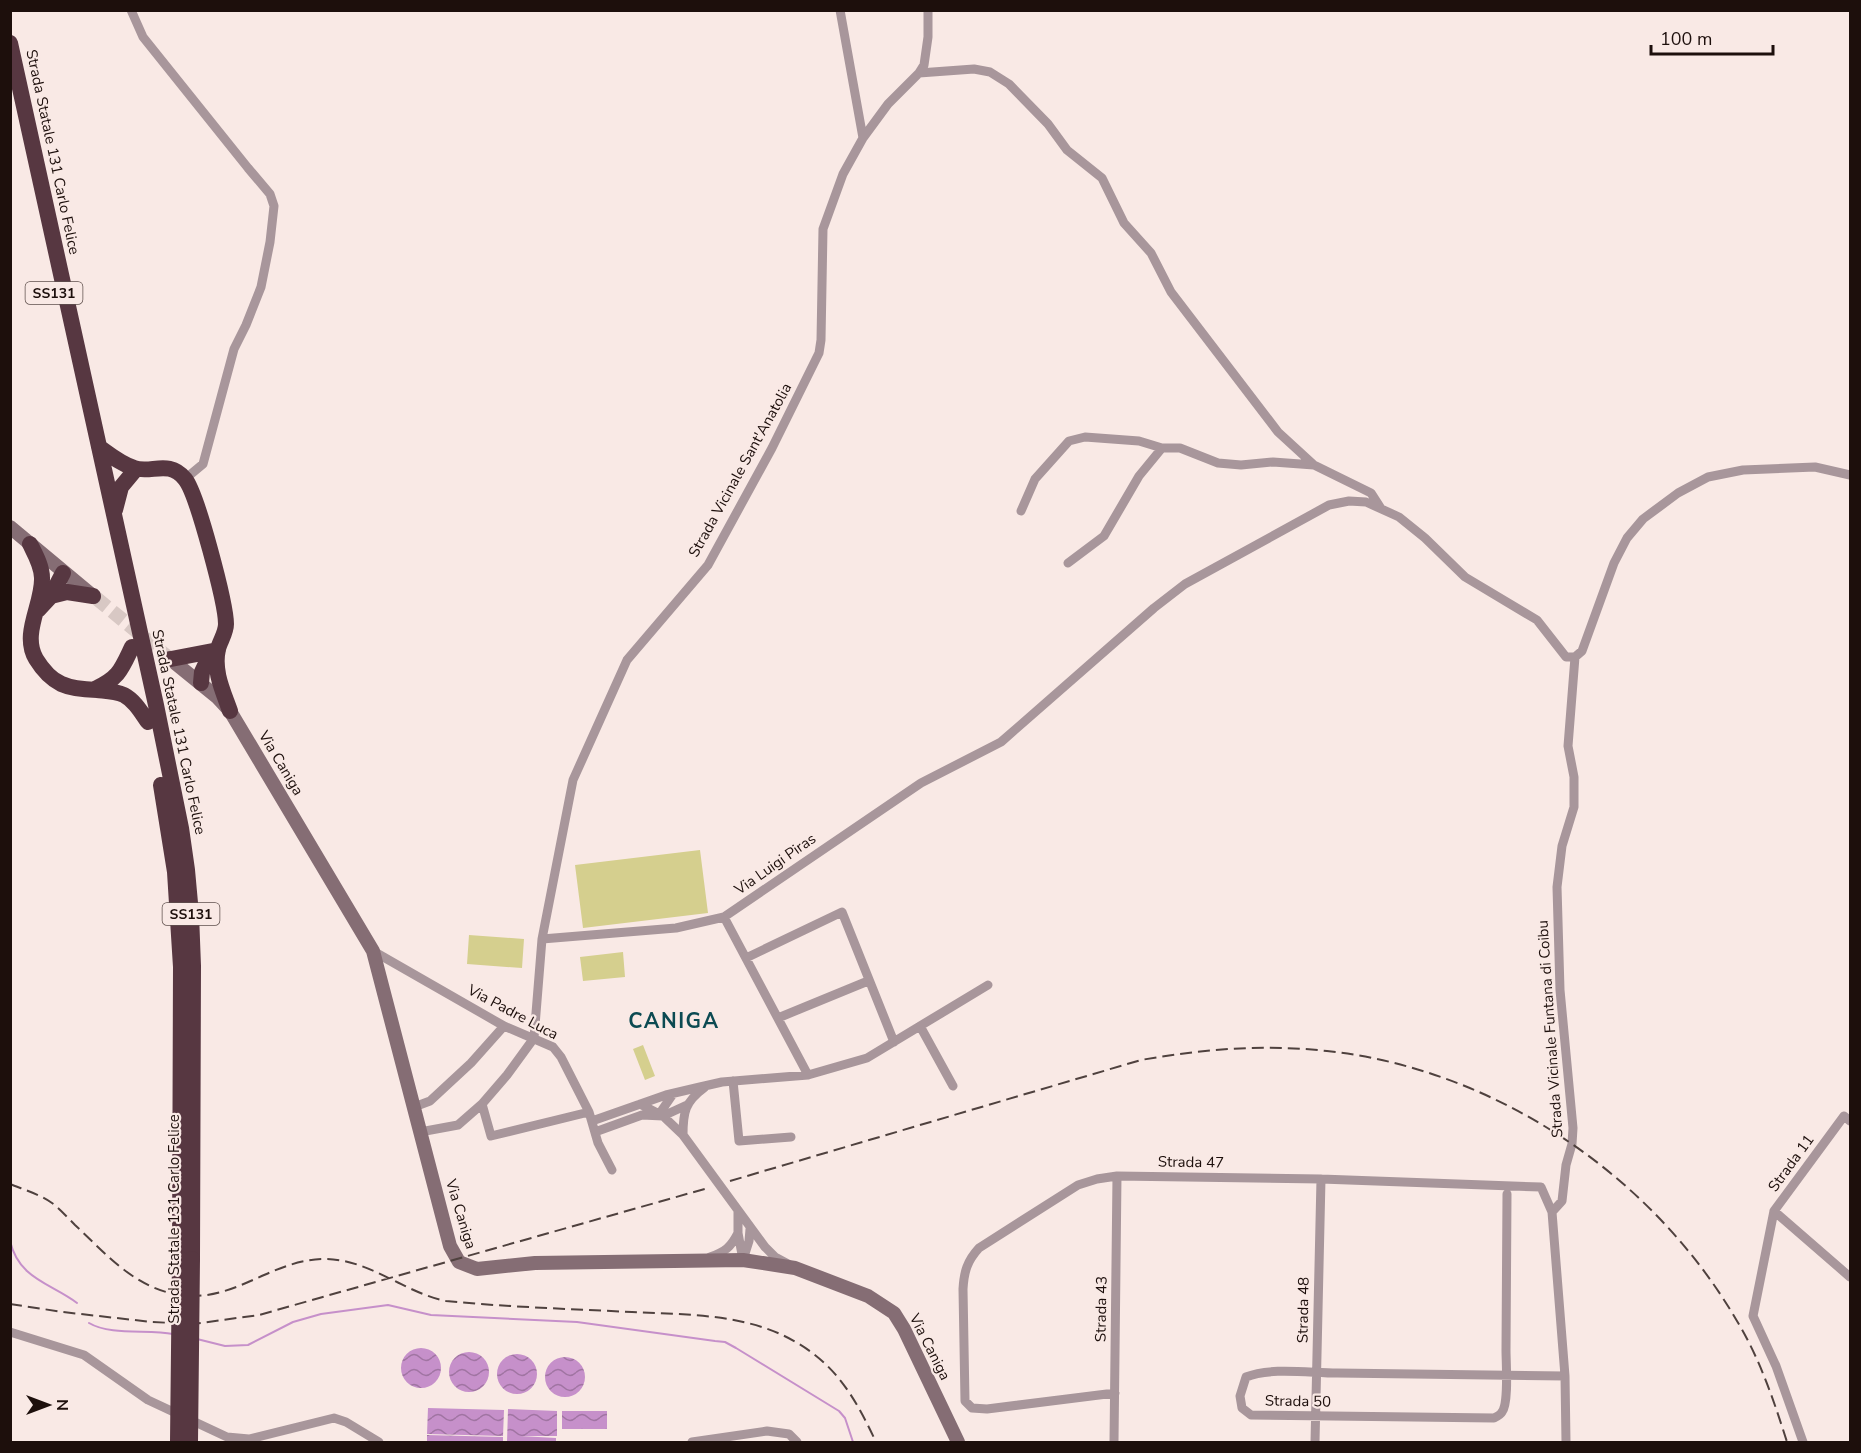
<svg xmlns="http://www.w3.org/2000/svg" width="1861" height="1453" viewBox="0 0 1861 1453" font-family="'Nunito Sans',sans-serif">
  <defs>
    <pattern id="water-waves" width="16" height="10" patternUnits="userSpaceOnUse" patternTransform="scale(1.5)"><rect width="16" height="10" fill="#c690ca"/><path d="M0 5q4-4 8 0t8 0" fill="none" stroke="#a074a2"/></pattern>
  </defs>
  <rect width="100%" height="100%" fill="#f9e9e5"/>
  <path fill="#d5cf8e" d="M700 850 708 913 583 928 575 865Z
    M469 935 524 939 522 968 467 964Z
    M623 952 625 977 583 981 580 957Z
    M643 1045 655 1076 645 1080 633 1049Z"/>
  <path fill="url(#water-waves)" d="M401 1368a20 20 0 1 1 40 0a20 20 0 1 1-40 0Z
    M449 1372a20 20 0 1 1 40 0a20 20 0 1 1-40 0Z
    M497 1374a20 20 0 1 1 40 0a20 20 0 1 1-40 0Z
    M545 1377a20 20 0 1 1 40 0a20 20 0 1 1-40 0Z
    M428 1408 504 1410 503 1436 427 1434Z
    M508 1409 557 1411V1436H520L556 1438V1442H507Z
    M562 1411H607V1429H562Z
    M427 1435 503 1437V1442H427Z"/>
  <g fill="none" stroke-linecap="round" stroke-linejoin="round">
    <path stroke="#c690ca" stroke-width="2" d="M10 1241C19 1279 50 1283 77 1303
      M89 1323C111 1336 148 1329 173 1334
      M197 1339 225 1346 248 1345 293 1322 321 1314 388 1305 431 1315 577 1322 715 1341 725 1342 736 1348 839 1411 845 1418 853 1442"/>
    <path stroke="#d8c8c4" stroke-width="14" stroke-dasharray="14 7" stroke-linecap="butt" d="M96 598 169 658"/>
    <path stroke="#a8969b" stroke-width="9" d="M131 10 143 37 248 168 270 194 274 206 270 242 261 287 246 325 234 349 203 464 185 479
      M919 73 974 69 990 72 1009 84 1048 124 1067 150 1102 178 1124 223 1151 253 1171 292 1278 432 1314 465 1371 493 1380 507
      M863 138 888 104 919 73 924 65 928 37V10
      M1021 511 1035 479 1069 441 1085 437 1139 441 1162 448
      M1068 563 1104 536 1139 476 1162 448H1180L1218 463 1241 465 1273 462 1314 465
      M724 917 808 1075
      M542 939 676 928 724 917 921 783 1001 742 1154 608 1185 584 1329 505 1349 501 1366 502 1399 517 1425 538 1465 577 1537 620 1566 657H1575L1582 651 1614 563 1627 538 1643 519 1678 493 1708 477 1743 470 1815 467 1850 475
      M373 951 504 1026 553 1047 561 1057 589 1112 598 1143 612 1170
      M746 958 842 912 894 1042
      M778 1018 868 981
      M920 1026 953 1086
      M733 1081 739 1141 791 1137
      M482 1104 491 1136 589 1112
      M640 1104 663 1116 683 1135 765 1247 775 1257 788 1264
      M414 1107 430 1101 471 1063 504 1026
      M663 1116 662 1110 673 1094
      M592 1121 666 1095 700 1087 722 1082 808 1075 867 1058 988 985
      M1850 1121 1844 1116 1774 1211 1850 1277
      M420 1132 458 1125 482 1104 507 1075 534 1038 542 939 573 780 627 660 708 565 772 448 819 353 821 340 823 229 843 174 863 138 840 10
      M595 1132 642 1115 663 1116 687 1105
      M683 1135C683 1112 685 1102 704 1088
      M1507 1194 1506 1350C1506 1363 1509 1403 1502 1412 1501 1414 1496 1417 1494 1418L1251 1415 1242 1408 1240 1396 1246 1377C1270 1367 1310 1373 1337 1373 1413 1374 1489 1375 1565 1376
      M1774 1211 1753 1316 1776 1366 1803 1442
      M738 1212V1233L743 1260
      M1552 1212 1562 1201 1566 1165 1572 1144 1573 1128 1560 990 1557 887 1562 846 1574 807V777L1568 746 1575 657
      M710 1257C725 1252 731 1247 738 1233
      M743 1260 749 1241 750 1229
      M10 1332 84 1355 148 1400 227 1437 249 1439 334 1418 346 1422 379 1442
      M1115 1393 987 1409 972 1408 965 1401 963 1289C964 1272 967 1261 979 1248L1078 1185 1097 1179 1117 1176 1321 1179 1541 1187 1552 1212 1565 1376 1566 1442
      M692 1442 767 1431 789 1434 797 1442
      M1114 1442 1117 1176
      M1315 1442 1321 1179"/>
    <path stroke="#856d74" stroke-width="14" d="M10 527 94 597
      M169 658 217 697 230 711 373 951 450 1246 459 1262 477 1269 535 1263 743 1260 795 1268 868 1296 894 1313 904 1329 958 1442"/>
    <path stroke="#573741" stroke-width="16" d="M10 43 156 705 181 828 187 870 191 914 193 966 192 1259
      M99 447C110 455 121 464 134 468 151 474 169 459 185 479 197 493 226 604 226 624 226 633 220 641 218 649 213 671 223 691 230 711
      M115 510 121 487 136 469
      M30 544C35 554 42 566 42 578 43 604 21 634 36 659 52 685 67 689 97 690 106 691 115 691 124 695 135 701 141 712 148 722
      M51 596 67 592 93 596
      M38 610 51 596 63 573
      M171 659 218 650
      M201 683 202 672 211 653
      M95 689C119 678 121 670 132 647
      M161 785 175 872 181 967 180 1259"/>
    <path stroke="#4f413e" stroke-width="2" stroke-dasharray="12 6" stroke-linecap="butt" d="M730 1181 1141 1060C1203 1049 1264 1044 1327 1051 1495 1069 1652 1175 1737 1321 1760 1359 1774 1401 1787 1442
      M10 1184C25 1190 39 1194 52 1203 60 1209 68 1218 75 1225 104 1252 130 1283 170 1293 230 1308 266 1261 322 1259 369 1258 402 1292 446 1301 507 1307 570 1309 632 1312 689 1315 749 1313 799 1344 839 1368 857 1402 876 1442
      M10 1304 63 1312 152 1322 193 1324 259 1315 708 1188"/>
    <path stroke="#573741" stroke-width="16" d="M178 1442 180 1259
      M190 1442 192 1259"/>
  </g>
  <g text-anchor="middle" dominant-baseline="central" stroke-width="4.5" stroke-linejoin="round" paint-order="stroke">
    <g fill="#f9e9e5" stroke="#5f504d" stroke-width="1.5">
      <rect x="25.5" y="282" width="57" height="22" rx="4.5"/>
      <rect x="162.5" y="903" width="57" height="22" rx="4.5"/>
    </g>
    <g font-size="14" font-weight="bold" fill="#1d0f0c">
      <text x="54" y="293">SS131</text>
      <text x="191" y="914">SS131</text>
    </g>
    <g font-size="15" fill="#1d0f0c" stroke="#f9e9e5">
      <text transform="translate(53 152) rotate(78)">Strada Statale 131 Carlo Felice</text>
      <text transform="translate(740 470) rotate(-61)">Strada Vicinale Sant'Anatolia</text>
      <text transform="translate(179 732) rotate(78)">Strada Statale 131 Carlo Felice</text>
      <text transform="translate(281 763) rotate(59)">Via Caniga</text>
      <text transform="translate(775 864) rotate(-35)">Via Luigi Piras</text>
      <text transform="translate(513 1012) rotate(28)">Via Padre Luca</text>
      <text transform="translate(1550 1029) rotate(-94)">Strada Vicinale Funtana di Coibu</text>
      <text transform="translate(1191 1162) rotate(1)">Strada 47</text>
      <text transform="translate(1791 1163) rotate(-54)">Strada 11</text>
      <text transform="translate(461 1214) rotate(73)">Via Caniga</text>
      <text transform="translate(174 1219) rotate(-90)">Strada Statale 131 Carlo Felice</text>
      <text transform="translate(1101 1309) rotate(-89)">Strada 43</text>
      <text transform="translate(1303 1310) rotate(-89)">Strada 48</text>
      <text transform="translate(930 1347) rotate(63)">Via Caniga</text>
      <text transform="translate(1298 1401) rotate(1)">Strada 50</text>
    </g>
    <g font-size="21" font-weight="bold" letter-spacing="1.5" fill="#0c4a52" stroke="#f9e9e5">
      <text x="674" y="1021">CANIGA</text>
    </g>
  </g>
  <rect width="1861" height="1453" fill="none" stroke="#1d0f0c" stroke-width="24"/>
  <g transform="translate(48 1405) rotate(90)" stroke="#f9e9e5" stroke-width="4.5" paint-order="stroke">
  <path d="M0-4.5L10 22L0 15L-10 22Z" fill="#1d0f0c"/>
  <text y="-9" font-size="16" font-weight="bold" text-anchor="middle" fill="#1d0f0c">N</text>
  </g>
  <path d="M1651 45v9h122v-9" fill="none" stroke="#1d0f0c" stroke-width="3"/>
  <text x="1660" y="45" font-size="18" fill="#1d0f0c" stroke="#f9e9e5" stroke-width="4.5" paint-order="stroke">100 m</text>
</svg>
